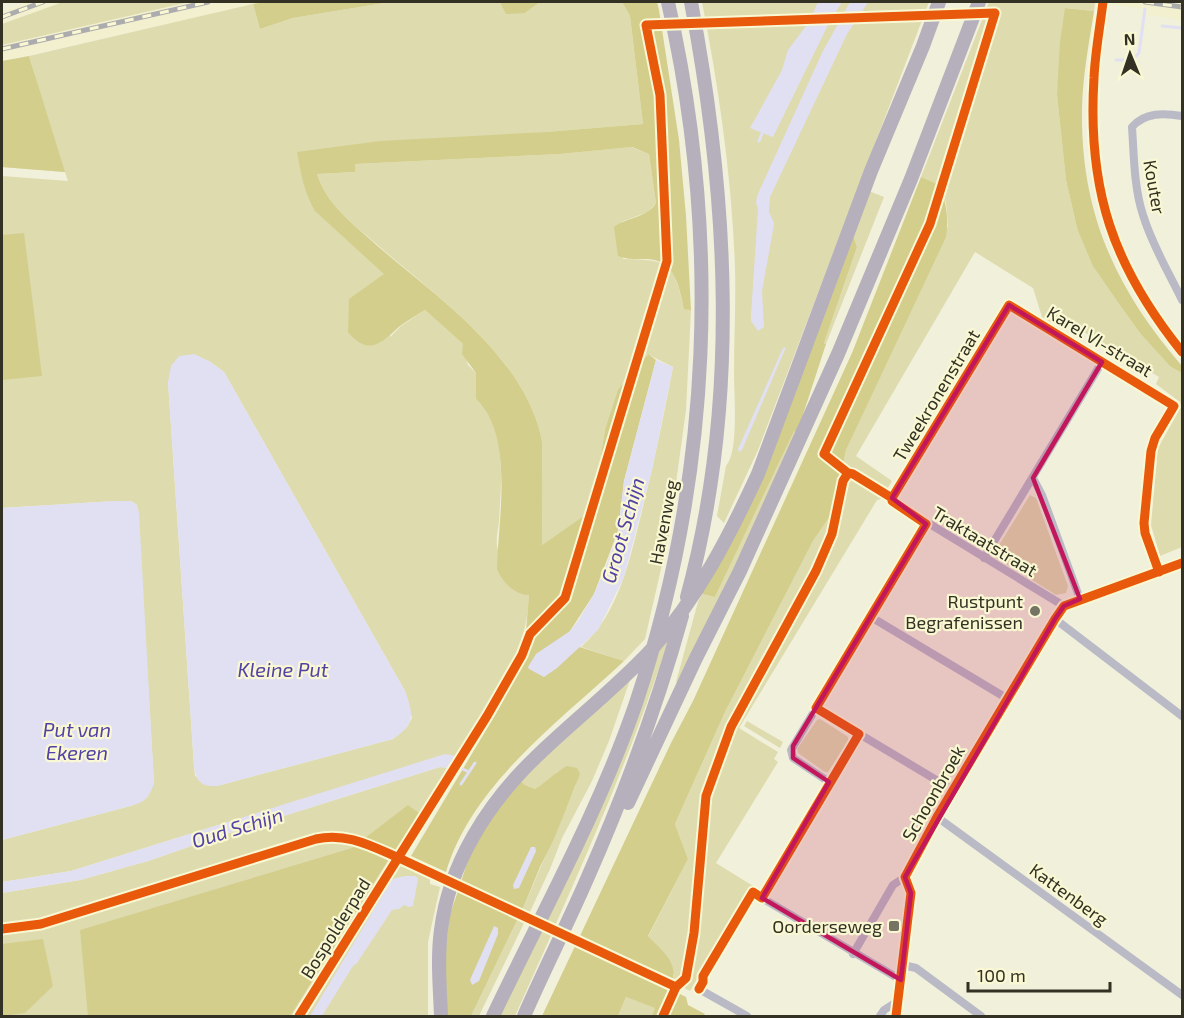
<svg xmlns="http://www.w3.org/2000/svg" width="1184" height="1018" viewBox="0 0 1184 1018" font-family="'Exo 2',sans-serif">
  <rect width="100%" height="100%" fill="#f1f0db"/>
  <path fill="#f2f0ce" d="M26 2H63L2 24V12Z
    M189 2H265L2 61V45Z
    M1113 2H1182V20L1148 15V9L1112 5Z"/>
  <path fill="#dedbae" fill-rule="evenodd" d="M63 2H189L2 45V24Z
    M390 2H501L525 13 540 2H622L630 16 643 124 297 153 316 189 395 272 390 337 401 326 425 310 463 344 468 365 476 373V399C508 430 501 481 499 522 498 530 495 542 498 550 500 557 524 587 529 595 527 656 493 700 461 749L466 752 452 763 228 822 71 871 2 882V840L134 805 154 783 137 505 131 501H115L2 508V176L68 181 65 172 2 167 35 75 29 56 253 4 260 29 293 18ZM209 361 224 372 405 691 412 718 407 727 393 739 217 786 195 776 194 766 168 382Z
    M702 2H929L758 450 724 523 717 516 726 466C739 452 734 393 734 373 734 338 736 303 735 268 732 179 719 89 702 2Z
    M989 2H1095L1094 11 1066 8 1057 95 1066 180 1077 228 1171 367 1182 373V547L1160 556 1151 525 1158 448 1181 407 1180 402 1156 384 1159 377 1057 316 1052 323 1042 317 1033 288 975 252 856 456 892 481 881 499 877 500 739 728 778 752 774 759 778 762 716 863 753 886 690 991 672 982 674 975 648 937 688 859 675 824 725 712 813 541 833 512 846 450 948 226 946 203 940 185 921 177Z
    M631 147 649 154 656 203 648 212 621 222 623 259C671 260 673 262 684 308L691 310 686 410 669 534 645 639 624 661 581 647C619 614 630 558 642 511 654 463 664 415 673 367L647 354 605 430 592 510 542 545C542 518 543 490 542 463 542 454 543 444 541 436 523 357 440 299 381 248 357 227 327 206 317 174L355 172V164L560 154Z
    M869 191 884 197 826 344 824 343 857 247 853 235Z
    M794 430 797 433 733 574 677 683 676 682 698 602 702 594 715 597Z
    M1030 495 1036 498 1068 586 1066 593 1056 595 995 557 996 550Z
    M669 638C637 738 597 832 554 928L544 924 643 701 660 649Z
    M630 680 609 741 592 781 562 838 550 869 528 916 521 913 576 785 558 771 548 782 535 789 525 785 520 780Z
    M820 719 848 737V741L828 772H825L798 753 797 749 817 720Z
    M747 721 783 742 780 748 744 726Z
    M440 767 449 768 421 814 408 805 419 817 394 857 401 863 430 875V884L440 887 428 942V1016H2V893L80 880 148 861 226 834Z
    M519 916 526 919 479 1016H471Z
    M543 927 553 931 515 1016H500Z
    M626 997 656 1008 652 1016H618Z"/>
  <path fill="#d3ce8c" d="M265 2H390L293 18 260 29 253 4Z
    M500 2H540L525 13 506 14Z
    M622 2H657L659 10 679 140 686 216 691 310 684 309C679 286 675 260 647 259 637 259 627 260 618 256L614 227C627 217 647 218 656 203L649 154 632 147 560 154 355 164V172L317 174C327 206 357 227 381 249 440 299 522 356 541 436 543 444 542 454 542 463 543 490 542 517 542 545L592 510 605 430 618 390 648 354 656 360 624 481 618 531 594 594 570 631V644L624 661C560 721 472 784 446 872L411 856 498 710 524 662 517 656 526 631 529 595C514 594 503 583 497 569 498 520 515 436 476 399V373L462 354 463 344 425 310C417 315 408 320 400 326 381 343 369 357 348 332L349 299 384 274 315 211C304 192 301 174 297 152L380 141 546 132 643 124 630 16Z
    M1065 8 1094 11C1089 43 1083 74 1082 107 1080 212 1115 288 1182 366V373L1171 367 1141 334 1120 305 1093 266 1077 228 1066 180 1057 95 1060 42Z
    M29 56 65 172 2 167V61Z
    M921 177 940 185C946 202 949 219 946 237L846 450 833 512 813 541 725 712 675 824 688 859 648 936C661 950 679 962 672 982L579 938 671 743 693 701 852 353Z
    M24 233 42 376 2 380V235Z
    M853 235 857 247 824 343 826 344 797 433 794 431 715 597 702 594Z
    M567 766 577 768 580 774 554 839 540 867 521 913 496 901 494 904 519 916 471 1016H445V953L450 914 457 894 469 857 481 832 520 780 525 785 535 789C547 782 555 772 567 766Z
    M408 805 421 814 390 857 290 1016H88L80 930 352 848Z
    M43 939 53 986 25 1013 2 1016V944Z
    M576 944 686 997 688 1005 705 1014 703 1016H652L655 1008 626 997 618 1016H542Z"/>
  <path fill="#e1e0f3" d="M818 2H842L828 25 773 137 750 128 782 70 788 50 809 22Z
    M850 2H868L847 34 770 197 769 212 774 223 773 230 762 291 764 327 758 331 751 321V316L758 209 756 203 757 196 822 53Z
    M786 347 742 450 739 452 738 449 783 348Z
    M194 354 209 361 224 372 405 691C414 715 415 724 393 739L217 786C201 787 196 781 194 766L168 382 171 366 179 356Z
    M656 360 673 367 652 470 624 577 598 630 557 668 544 677 529 669 528 667 536 654 570 631 578 621 594 594 605 569 618 531 624 481Z
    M115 501H131L137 505 139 513 154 783C150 796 146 801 134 805L2 840V508Z
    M445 754 456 756 449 768 440 767 226 834 148 861 80 880 2 893V882L71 871Z
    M531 847H535L536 851 519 888 514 889 513 885Z
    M405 876H416L418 879 413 906 409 907 404 905 399 909 392 910 357 963 353 966 322 1016H310L391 881 393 879Z
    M494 926 498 928V934L479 981 472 985 470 980Z"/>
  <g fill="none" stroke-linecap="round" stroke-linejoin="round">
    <path stroke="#e1e0f3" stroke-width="3" d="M1162 26 1182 28
      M1116 60H1132L1139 53 1145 9
      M759 141 763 131
      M450 763 469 772
      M461 784 475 763"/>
    <path stroke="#bab9c6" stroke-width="8" d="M1182 116C1164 113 1145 112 1132 127 1134 156 1134 188 1143 215 1152 245 1169 273 1182 300
      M1033 478 1042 495 1080 599
      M984 558 1102 362
      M1064 606 892 501 1009 305 1174 406 1155 438 1151 451 1144 523 1145 533 1159 572
      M1064 606 1182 563
      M871 617 1008 699
      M1055 619 1182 716
      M816 708 953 790
      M859 734 762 898 901 980
      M829 782 793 758 791 750 926 524
      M937 817 1182 995
      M853 954 893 885 905 877
      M903 965 916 968 981 1016
      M699 989 747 1016
      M299 1016 399 858
      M880 1016 884 1010 898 1001
      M896 1016 911 893 905 877 953 790 1064 606"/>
    <path stroke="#aeacbc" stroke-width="10" d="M1103 2C1100 27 1095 53 1094 78 1087 190 1113 266 1182 352"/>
    <path stroke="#b5b0bc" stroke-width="14" d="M687 597C740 403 728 197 691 2
      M628 803 696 658 740 571 838 354 911 179 979 2
      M441 1016C440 988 437 959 441 930 449 864 488 803 536 757 574 720 616 688 652 649 698 597 729 537 758 474L871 171 923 46 939 2
      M493 1016C542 913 599 811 636 703 712 475 721 236 668 2
      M524 1016C544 970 567 925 587 879 625 793 657 706 682 616"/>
    <defs>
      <path id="rail" d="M1145 2 1182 7
        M2 17 43 2
        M2 49 208 2"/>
    </defs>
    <use href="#rail" stroke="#acabad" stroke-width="5"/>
    <use href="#rail" stroke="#f9f8d3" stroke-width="3" stroke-dasharray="9" stroke-linecap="butt"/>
    <defs>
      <path id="cycleway" d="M1103 2C1100 27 1095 53 1094 78 1087 190 1113 266 1182 352
        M2 929 41 924 316 839C346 832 371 846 399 858L676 987
        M699 989 703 982V976L747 902 753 892 762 898 859 734 816 708 926 524 892 501V498L1009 305 1174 406 1155 438 1151 451 1144 523 1145 533 1159 572
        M299 1016 487 716 522 655 530 634 565 598 667 261 660 95 646 25 995 13 930 224 824 454 848 473 853 474 892 498
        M663 1016 676 987 686 978 694 933 706 796 731 727 816 571 832 534 843 481 848 473
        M896 1016 911 893 905 877 937 817 1055 619 1064 606 1182 563"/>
    </defs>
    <use href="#cycleway" stroke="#f9f8d3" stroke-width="13"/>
    <use href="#cycleway" stroke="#e8590c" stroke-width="9"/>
  </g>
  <path fill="#c2185b" fill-opacity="0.2" stroke="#c2185b" stroke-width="4.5" stroke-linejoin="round" d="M1009 305 1102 362 1033 478 1080 599 1064 606 1055 619 905 877 911 893 901 980 762 898 829 782 793 758V746L926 524 892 498Z"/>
  <g fill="#757463" stroke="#f9f8d3" stroke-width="2">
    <circle cx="1035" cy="611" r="6"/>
    <rect x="888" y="920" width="12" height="12" rx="3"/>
  </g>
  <g text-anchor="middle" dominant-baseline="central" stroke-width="4.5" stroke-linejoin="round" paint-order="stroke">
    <g font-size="18" fill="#323123" stroke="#f9f8d3">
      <text transform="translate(1155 187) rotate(80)">Kouter</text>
      <text transform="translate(1100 341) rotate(31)">Karel VI-straat</text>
      <text transform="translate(936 395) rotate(-59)">Tweekronenstraat</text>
      <text transform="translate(663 522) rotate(-79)">Havenweg</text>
      <text transform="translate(985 541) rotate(31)">Traktaatstraat</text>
      <text transform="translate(933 793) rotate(-60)">Schoonbroek</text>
      <text transform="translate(1069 894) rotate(36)">Kattenberg</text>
      <text transform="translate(335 928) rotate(-58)">Bospolderpad</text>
    </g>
    <g font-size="18" fill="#323123" stroke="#f9f8d3" text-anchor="end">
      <text x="1023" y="601">Rustpunt<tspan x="1023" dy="21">Begrafenissen</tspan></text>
      <text x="882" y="926">Oorderseweg</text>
    </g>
    <g font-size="20" font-style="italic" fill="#5342a6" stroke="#f9f8d3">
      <text transform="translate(622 530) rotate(-74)">Groot Schijn</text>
      <text x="283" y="669">Kleine Put</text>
      <text x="77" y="729">Put van<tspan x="77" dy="23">Ekeren</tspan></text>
      <text transform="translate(237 827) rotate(-17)">Oud Schijn</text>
    </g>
  </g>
  <rect width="1184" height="1018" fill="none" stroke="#323123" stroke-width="6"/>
  <g transform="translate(1130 54) rotate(358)" stroke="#f9f8d3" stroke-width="4.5" paint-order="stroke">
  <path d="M0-4.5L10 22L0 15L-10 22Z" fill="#323123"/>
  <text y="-9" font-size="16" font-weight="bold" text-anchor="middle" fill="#323123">N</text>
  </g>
  <path d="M968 982v9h142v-9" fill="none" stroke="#323123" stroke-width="3"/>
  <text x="977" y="982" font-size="18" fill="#323123" stroke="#f9f8d3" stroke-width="4.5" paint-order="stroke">100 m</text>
</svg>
